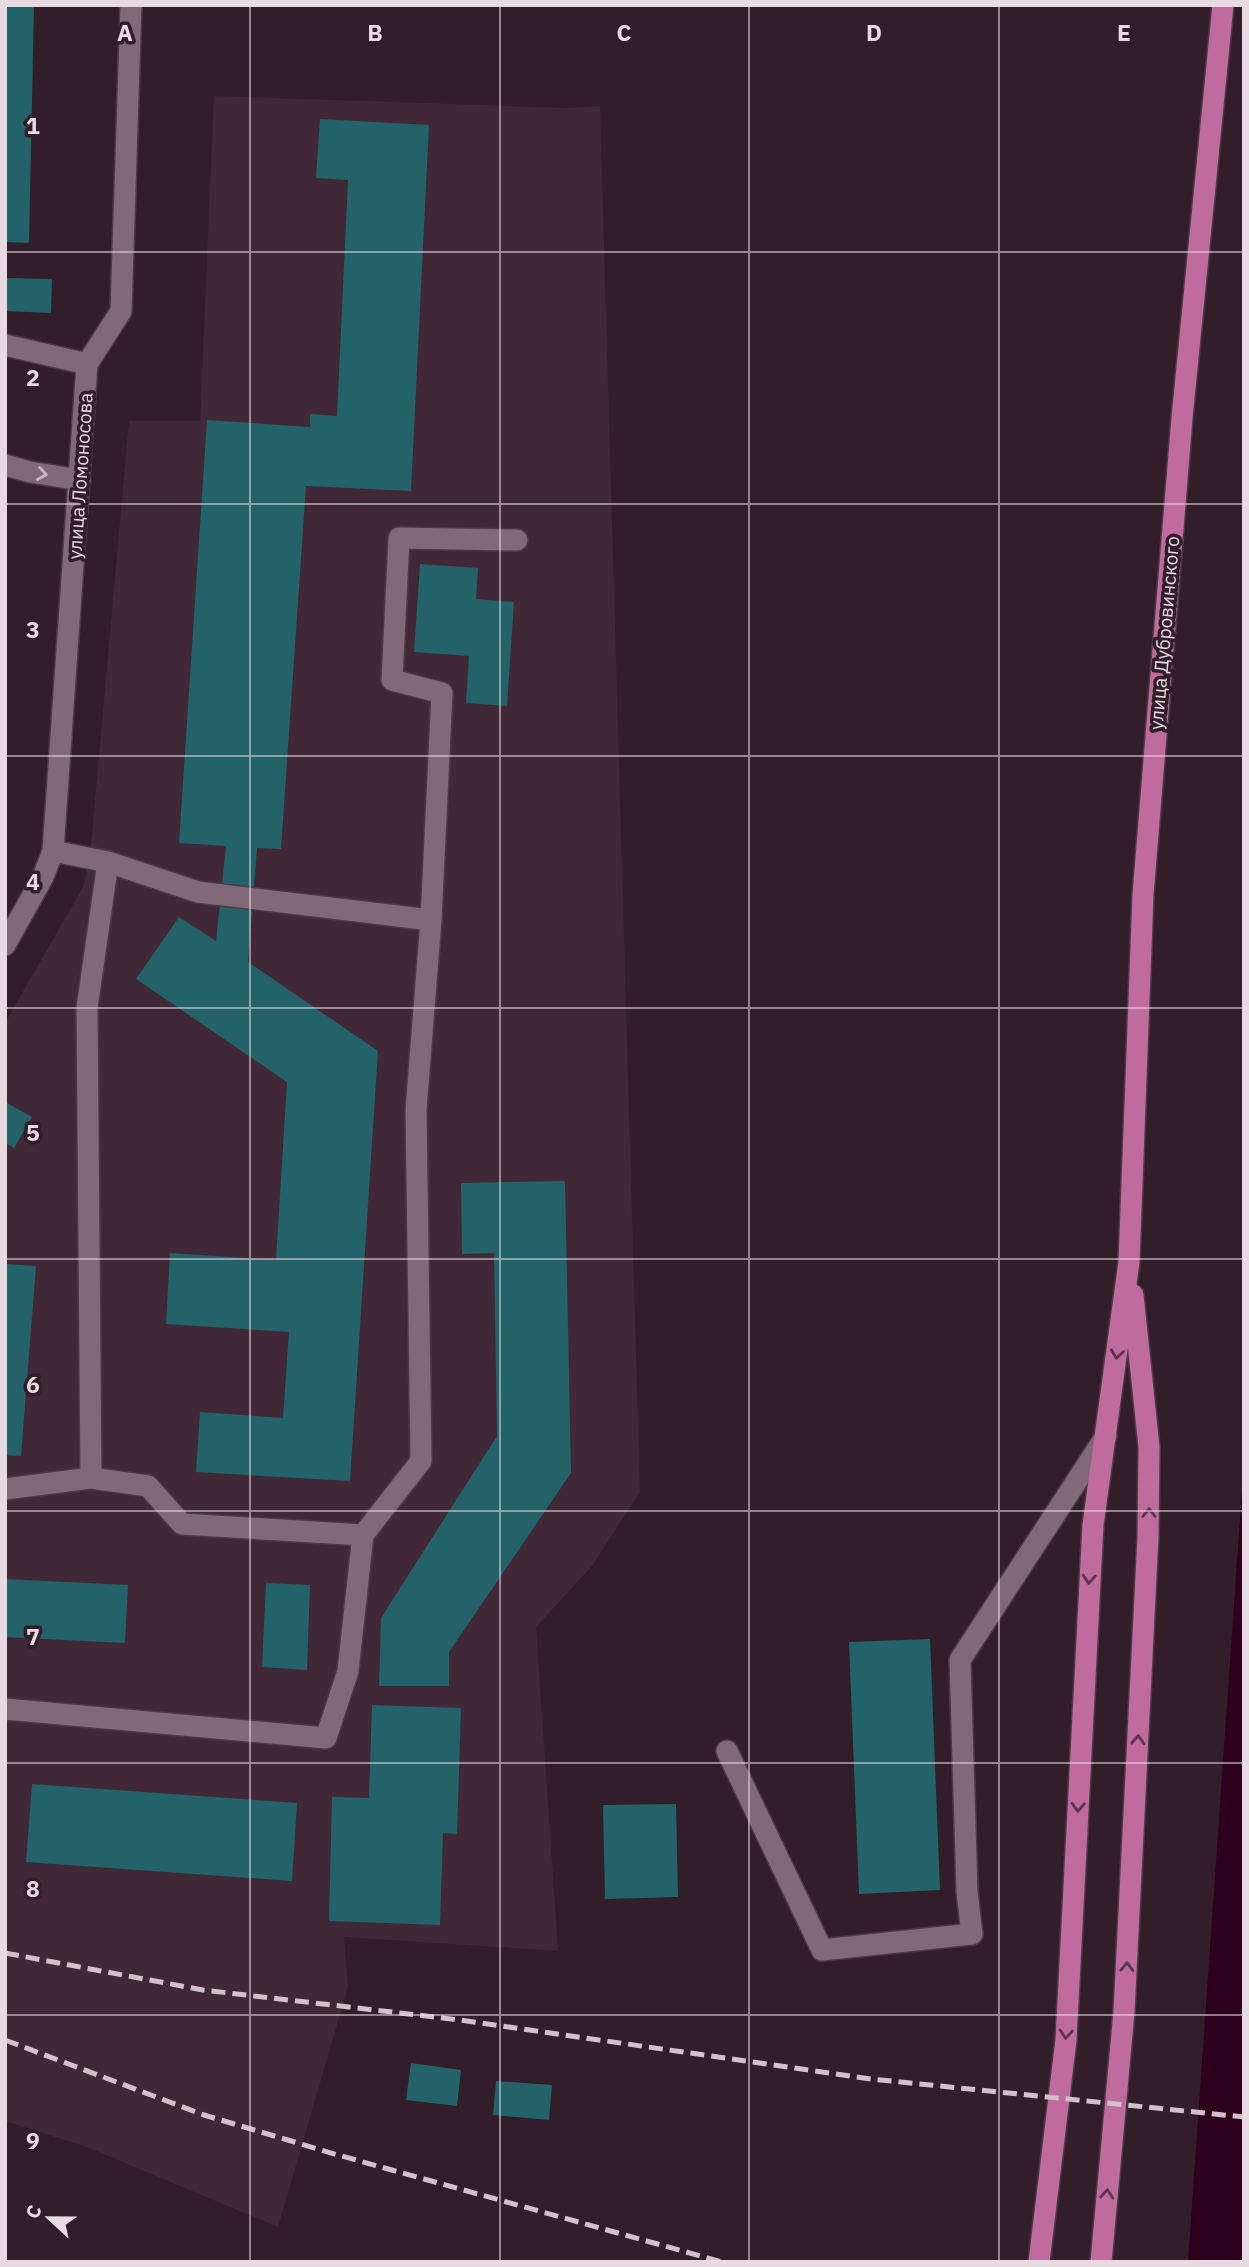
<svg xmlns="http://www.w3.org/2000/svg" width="1249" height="2267" viewBox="0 0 1249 2267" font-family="'IBM Plex Sans',sans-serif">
  <rect width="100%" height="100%" fill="#321e29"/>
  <path fill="#412836" d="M214 96 567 108 600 106 640 1492 592 1566 536 1627 558 1951 344 1937 348 1987 278 2227 87 2147 5 2121V1023L83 887 90 857 129 421H200Z"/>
  <path fill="#2d001e" d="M1244 1462V2262H1188Z"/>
  <path fill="#236269" d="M5 5H34L29 243 5 242Z
    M320 119 429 125 411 491 306 486 281 849 257 848 248 962 378 1051 350 1481 196 1472 200 1412 283 1418 289 1332 166 1324 170 1253 276 1260 287 1082 136 979 179 917 216 941 226 846 179 843 207 420 310 427V414L337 416 348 180 316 178Z
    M5 278 52 279 51 313 5 311Z
    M420 564 478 568 476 599 514 602 507 706 466 703 469 656 414 652Z
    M5 1102 32 1117 14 1148 5 1143Z
    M565 1181 571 1473 449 1652V1686H379L381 1618 497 1436 494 1253 462 1254 461 1183Z
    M5 1264 36 1266 21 1456 5 1455Z
    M5 1579 128 1585 125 1643 5 1637Z
    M266 1583 310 1585 307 1670 262 1667Z
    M930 1639 940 1890 859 1894 849 1642Z
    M372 1705 461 1708 457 1834 443 1833 440 1925 329 1921 332 1797 369 1798Z
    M32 1784 297 1803 292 1881 26 1862Z
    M676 1804 678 1897 605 1899 603 1805Z
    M411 2063 461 2070 457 2106 406 2100Z
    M496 2081 552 2085 549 2120 493 2115Z"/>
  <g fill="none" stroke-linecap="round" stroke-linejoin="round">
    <defs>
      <path id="minor" d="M5 345 87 364
        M5 465 30 472 80 480
        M431 920 442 693 392 680 399 538 517 540
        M5 945 43 877 53 851 87 364 121 311 131 5
        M91 1478 87 1008 108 862
        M5 1489 91 1478 148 1486 182 1524 363 1535
        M5 1709 326 1738 348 1671 363 1535 421 1461 416 1110 431 920 198 892 108 862 53 851
        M727 1751 822 1950 972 1934 967 1892 960 1660 1106 1436"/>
      <path id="major" d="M1039 2262 1066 2040 1093 1525 1129 1262 1143 895 1182 418 1223 5
        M1101 2262 1124 2012 1148 1537 1149 1447 1133 1295"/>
    </defs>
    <use href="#minor" stroke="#4b3a44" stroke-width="24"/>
    <use href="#major" stroke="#4b3a44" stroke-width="24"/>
    <use href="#minor" stroke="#816976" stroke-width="21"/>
    <use href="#major" stroke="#bf6b9d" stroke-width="21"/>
    <path stroke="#d1c2c9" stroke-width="5" stroke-dasharray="14 7" stroke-linecap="butt" d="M5 1953 203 1990 460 2020 871 2079 1244 2117
      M5 2040 204 2115 338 2155 722 2262"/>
  </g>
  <defs><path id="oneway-chevron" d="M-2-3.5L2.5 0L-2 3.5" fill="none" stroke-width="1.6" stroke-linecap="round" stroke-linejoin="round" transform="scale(1.75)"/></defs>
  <use stroke="#c9b8c1" href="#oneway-chevron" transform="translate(42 474) rotate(10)"/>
  <g stroke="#5c354c">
    <use href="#oneway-chevron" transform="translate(1117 1354) rotate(98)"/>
    <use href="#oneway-chevron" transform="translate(1149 1513) rotate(-90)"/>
    <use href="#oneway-chevron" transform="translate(1089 1579) rotate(94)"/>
    <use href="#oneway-chevron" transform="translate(1138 1740) rotate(-87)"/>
    <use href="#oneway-chevron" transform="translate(1078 1807) rotate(93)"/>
    <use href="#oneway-chevron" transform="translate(1127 1967) rotate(-87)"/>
    <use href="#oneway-chevron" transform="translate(1066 2034) rotate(94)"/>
    <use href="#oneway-chevron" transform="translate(1107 2194) rotate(-85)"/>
  </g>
  <path fill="none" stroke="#e8dae1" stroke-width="2" stroke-opacity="0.55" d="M250 5V2262M500 5V2262M749 5V2262M999 5V2262M5 252H1244M5 504H1244M5 756H1244M5 1008H1244M5 1259H1244M5 1511H1244M5 1763H1244M5 2015H1244"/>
  <g text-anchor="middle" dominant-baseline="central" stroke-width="7" stroke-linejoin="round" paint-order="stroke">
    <g font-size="19" fill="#e8dae1" stroke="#321e29">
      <text transform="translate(80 476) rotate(-86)">улица Ломоносова</text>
      <text transform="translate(1164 633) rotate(-85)">улица Дубровинского</text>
    </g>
  </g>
  <g font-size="23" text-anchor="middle" font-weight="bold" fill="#e8dae1" stroke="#321e29" stroke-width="7" stroke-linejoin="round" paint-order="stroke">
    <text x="125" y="41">A</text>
    <text x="375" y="41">B</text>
    <text x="624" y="41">C</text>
    <text x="874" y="41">D</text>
    <text x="1124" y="41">E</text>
    <text x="33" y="134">1</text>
    <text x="33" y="386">2</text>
    <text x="33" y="638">3</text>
    <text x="33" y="890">4</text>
    <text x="33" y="1141">5</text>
    <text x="33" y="1393">6</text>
    <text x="33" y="1645">7</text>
    <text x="33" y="1897">8</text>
    <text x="33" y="2149">9</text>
  </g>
  <rect width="1249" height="2267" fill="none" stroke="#e8dae1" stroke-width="14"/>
  <g transform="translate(49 2218) rotate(292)" stroke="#321e29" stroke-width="5" paint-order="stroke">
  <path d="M0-5L12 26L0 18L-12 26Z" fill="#e8dae1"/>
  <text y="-10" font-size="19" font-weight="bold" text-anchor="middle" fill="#e8dae1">С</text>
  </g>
</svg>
